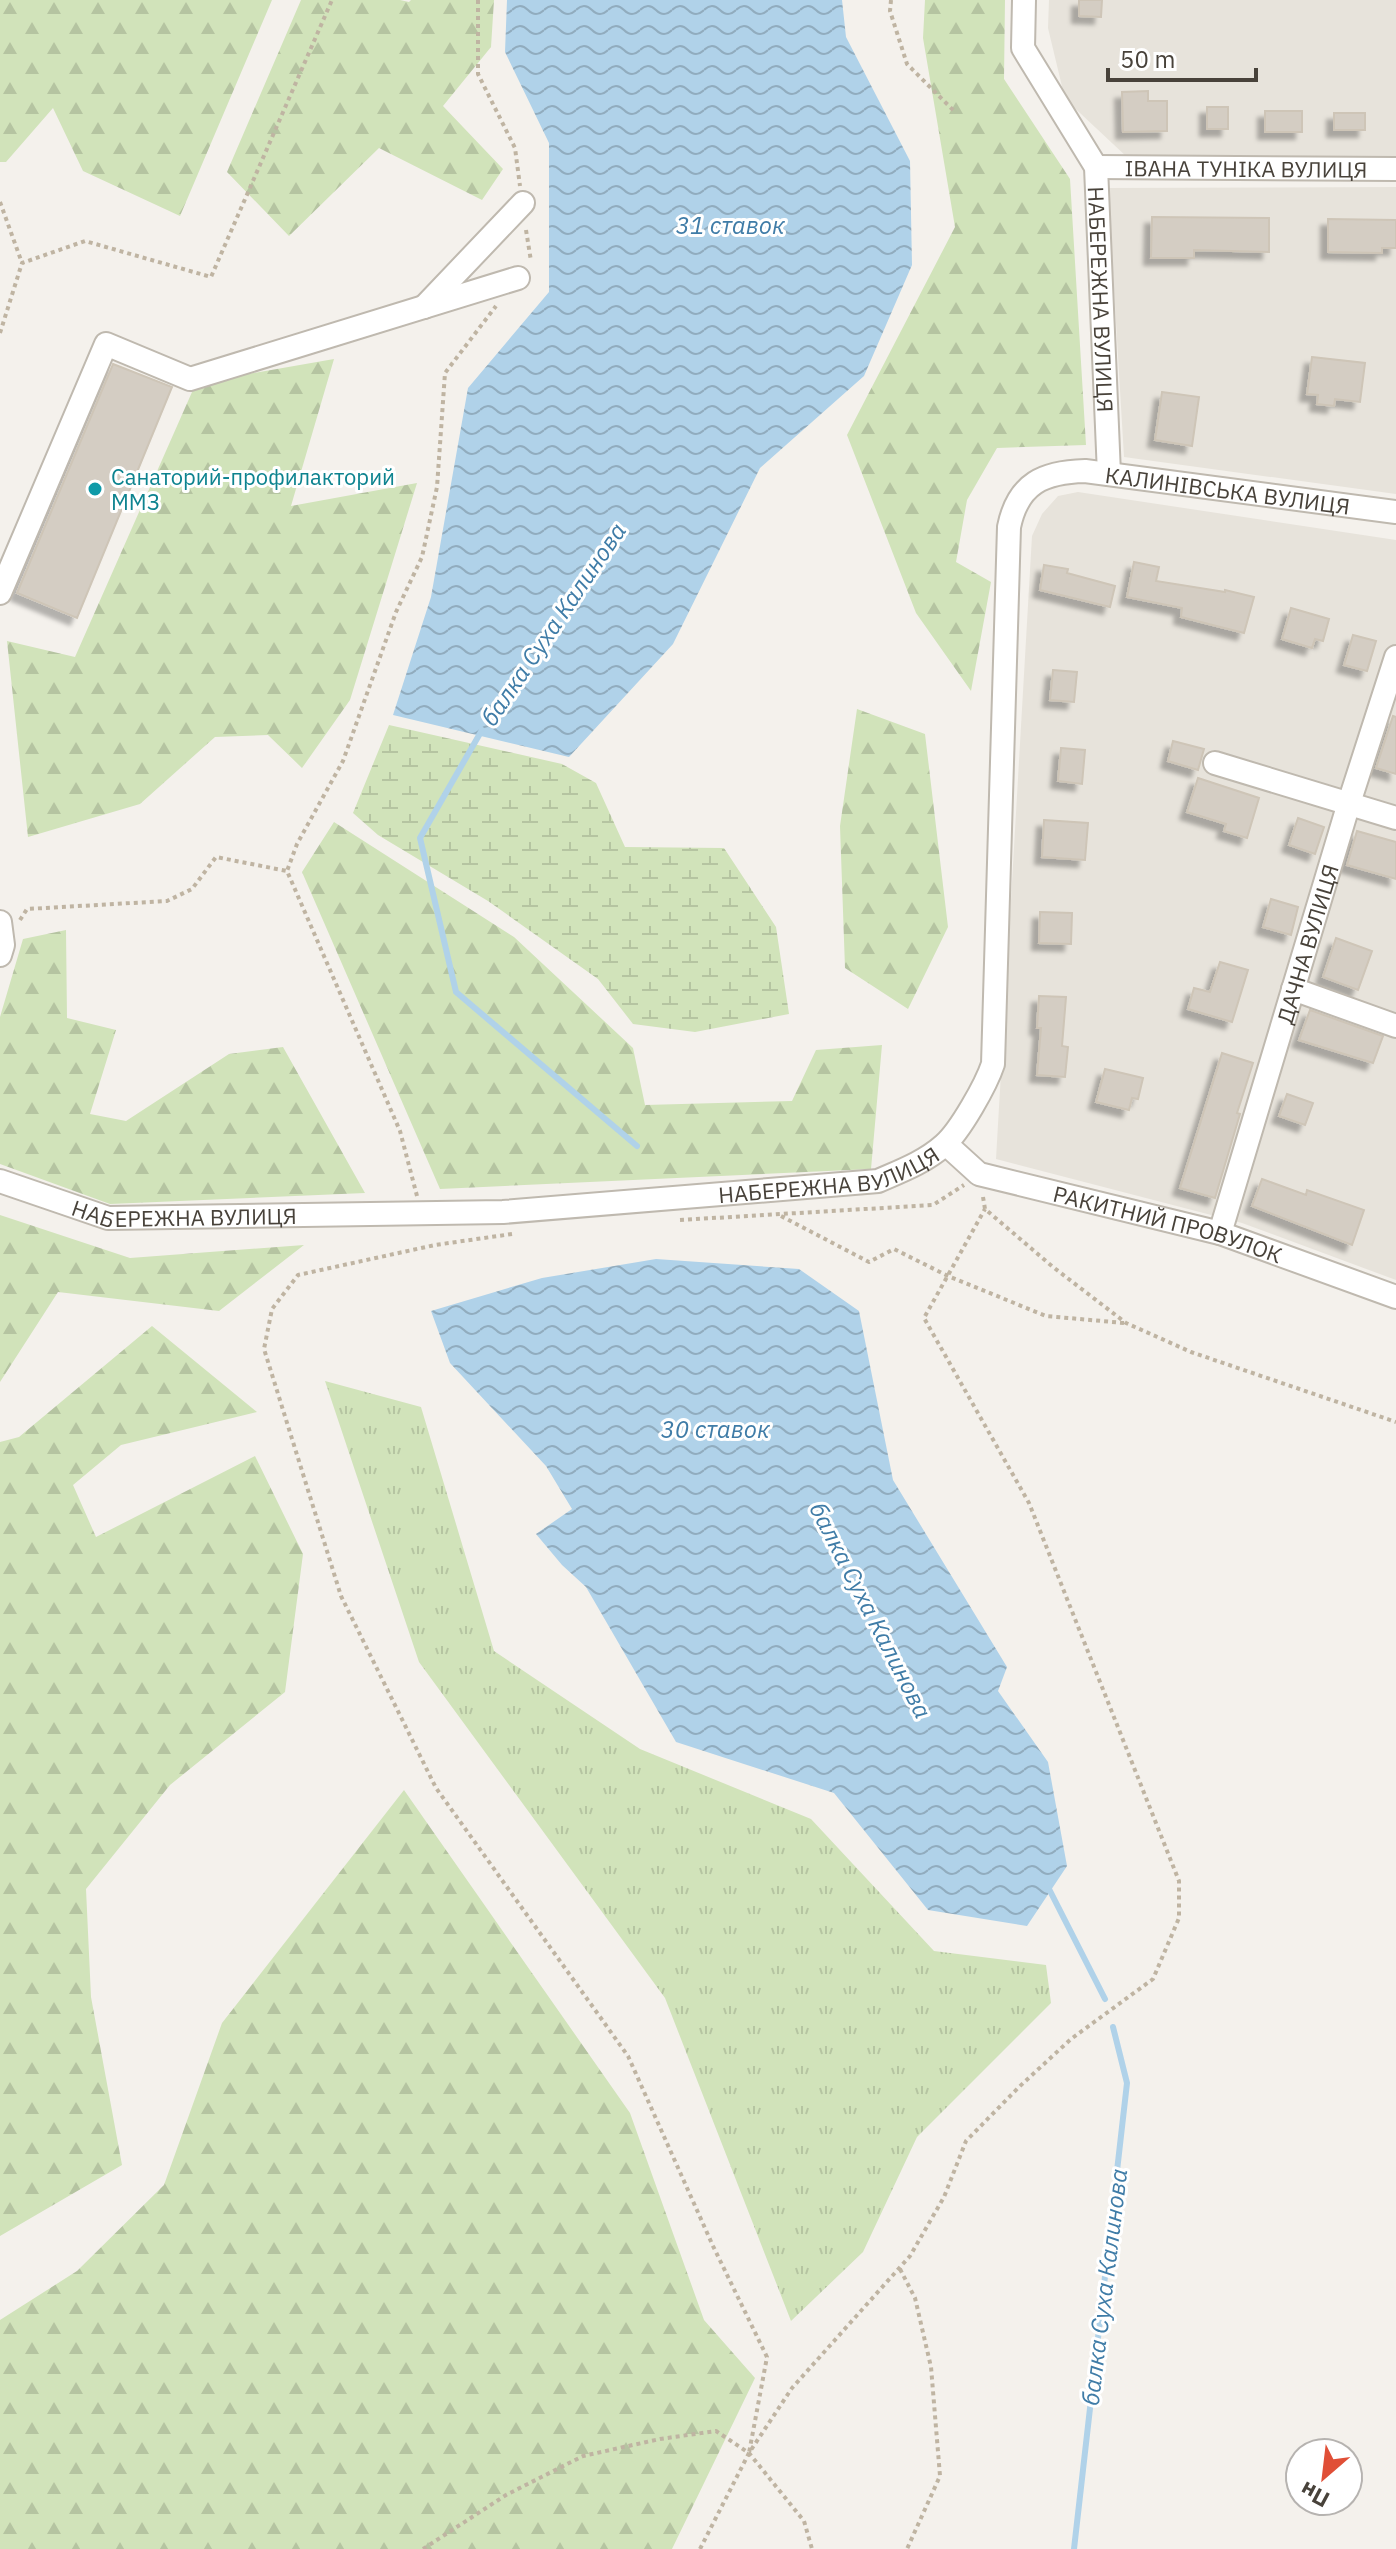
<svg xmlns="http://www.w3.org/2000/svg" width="1396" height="2549" viewBox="0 0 1396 2549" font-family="'IBM Plex Sans',sans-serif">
  <defs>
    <pattern id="grass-tufts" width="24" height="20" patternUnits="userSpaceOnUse" patternTransform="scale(2)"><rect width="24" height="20" fill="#d1e3ba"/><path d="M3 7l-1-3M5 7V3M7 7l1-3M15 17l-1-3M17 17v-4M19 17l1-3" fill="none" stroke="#b5c4a1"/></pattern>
    <pattern id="forest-firs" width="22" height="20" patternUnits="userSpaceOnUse" patternTransform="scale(2)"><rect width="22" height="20" fill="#d1e3ba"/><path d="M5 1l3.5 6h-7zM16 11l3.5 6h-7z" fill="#b5c4a1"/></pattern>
    <pattern id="wetland-marsh" width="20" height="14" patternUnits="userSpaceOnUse" patternTransform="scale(2)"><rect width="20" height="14" fill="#d1e3ba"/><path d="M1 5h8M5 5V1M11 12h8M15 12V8" fill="none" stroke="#b5c4a1"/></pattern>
    <pattern id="water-waves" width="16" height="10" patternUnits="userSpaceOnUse" patternTransform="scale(2)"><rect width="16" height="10" fill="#b0d2e9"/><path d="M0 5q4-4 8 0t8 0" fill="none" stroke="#91acbe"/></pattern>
    <filter id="shadow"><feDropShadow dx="-7" dy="7" stdDeviation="2" flood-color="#0004"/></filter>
  </defs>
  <rect width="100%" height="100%" fill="#f4f1ec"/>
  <path fill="#e7e3db" d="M1049 0H1396V161L1128 158 1065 99 1048 28Z
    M1396 187V494L1124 457 1108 188Z
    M1078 492 1396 540V1280L1242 1223 996 1159 1032 536 1042 514 1058 496Z"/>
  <path fill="url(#grass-tufts)" d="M325 1381 421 1407 494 1651 640 1749 811 1819 934 1951 1046 1965 1051 2003 917 2137 863 2252 791 2321 665 1998 419 1662Z"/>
  <path fill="url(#forest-firs)" d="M0 0H272L180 216 83 171 53 108 6 162H0Z
    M301 0H400L409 2 411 0H494L491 47 443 106 503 169 482 200 379 148 289 236 227 172Z
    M925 0H1005L1004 79 1070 179 1086 445 997 448 967 500 956 562 991 582 971 691 916 613 847 435 955 227 923 38Z
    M334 359 291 506 417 483 350 700 302 768 268 735 215 737 140 804 28 837 7 641 75 657 196 383Z
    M857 709 925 734 948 927 908 1009 845 968 840 826Z
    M334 822 514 937 633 1048 645 1105 792 1101 816 1050 882 1045 871 1169 440 1189 302 872Z
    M66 930 67 1018 116 1030 90 1114 126 1121 229 1054 283 1047 365 1193 110 1204 0 1164V1017L23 939Z
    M0 1215 130 1258 304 1245 219 1311 58 1292 0 1382Z
    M152 1326 257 1412 121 1445 73 1485 96 1537 255 1456 303 1554 285 1692 170 1785 86 1889 91 1997 122 2165 0 2236V1442L19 1437Z
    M404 1790 630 2113 704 2320 755 2378 672 2549H0V2320L77 2271 164 2185 222 2023Z"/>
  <path fill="url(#wetland-marsh)" d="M389 725 562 764 596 783 625 847 724 848 776 927 789 1014 695 1032 633 1024 598 979 488 901 378 835 353 813Z"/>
  <path fill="url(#water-waves)" d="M507 0H842L846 37 910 161 912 265 864 376 760 468 673 644 569 757 393 715 431 597 468 388 549 292V143L505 52Z
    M656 1259 799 1269 859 1311 893 1480 1007 1667 998 1691 1048 1762 1067 1866 1027 1926 928 1910 834 1793 676 1742 586 1587 562 1565 536 1534 572 1509 546 1466 450 1363 431 1311 542 1278Z"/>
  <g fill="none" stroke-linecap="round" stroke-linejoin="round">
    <path stroke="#b0d2e9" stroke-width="6" d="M482 730 420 838 456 992 637 1146
      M1047 1885 1105 1999
      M1074 2549 1127 2083 1113 2027"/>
  </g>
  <path fill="#d4cdc3" stroke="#cec5b7" stroke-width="2" filter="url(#shadow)" d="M1079 0H1102L1101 17 1079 16Z
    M1148 91V101H1167V131L1123 132 1122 92Z
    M1207 107H1228V129H1207Z
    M1265 111H1302V132H1265Z
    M1334 113H1365V130H1334Z
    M1152 217 1269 218V252L1194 250V258H1151Z
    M1328 219 1396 220V248H1382V253L1328 252Z
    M1312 357 1365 363 1360 402 1335 399 1334 406 1317 404 1318 395 1307 394Z
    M113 364 172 387 77 618 17 593Z
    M1162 392 1199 397 1192 446 1155 440Z
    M1134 562 1159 567 1156 581 1225 592V590L1254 597 1244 633 1181 617 1182 608 1127 597Z
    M1044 565 1068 569 1067 573 1115 586 1110 607 1040 590Z
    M1291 608 1329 619 1323 641 1315 639 1312 648 1282 639Z
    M1353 635 1376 641 1367 671 1344 665Z
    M1053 670 1077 672 1074 702 1050 700Z
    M1393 716 1396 717V774L1376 768Z
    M1173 741 1204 749 1198 770 1168 761Z
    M1061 748 1085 750 1082 784 1058 781Z
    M1198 778 1259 798 1247 838 1224 831 1226 824 1187 812Z
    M1298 818 1324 827 1315 854 1289 845Z
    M1044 820 1088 823 1085 860 1042 857Z
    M1357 831 1396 842V879L1347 865Z
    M1271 899 1298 907 1291 935 1263 927Z
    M1040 912 1072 913 1071 944 1039 943Z
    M1336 938 1372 951 1358 990 1323 977Z
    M1220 962 1248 970 1232 1022 1188 1009 1194 988 1210 992Z
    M1039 996 1066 997 1062 1046 1068 1047 1065 1077 1037 1075 1041 1028H1037Z
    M1310 1010 1383 1036 1373 1063 1299 1040Z
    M1222 1053 1253 1063 1237 1113 1240 1114 1215 1198 1180 1188Z
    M1105 1069 1143 1078 1138 1099 1132 1098 1129 1110 1096 1102Z
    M1287 1094 1313 1103 1305 1125 1279 1116Z
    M1262 1179 1306 1195 1307 1190 1364 1210 1352 1245 1252 1206Z"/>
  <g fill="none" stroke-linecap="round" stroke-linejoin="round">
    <defs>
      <g id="minor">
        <path id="s1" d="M1024 0 1023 48 1096 167 1109 474"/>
        <path id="s2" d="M1096 167 1396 169"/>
        <path d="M424 307 523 203"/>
        <path d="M0 593 106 344 190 379 518 278"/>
        <path d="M1215 763 1396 818"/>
        <path d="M0 922 3 945 0 955"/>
        <path d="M1293 989 1396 1026"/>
        <path id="s3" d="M946 1144 979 1174 1220 1233 1396 1297"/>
        <path id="s4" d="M0 1181 108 1218 503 1212 878 1181C901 1171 925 1162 944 1145 960 1131 986 1085 993 1064L1009 527C1018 483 1044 472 1085 471L1396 512"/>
        <path id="s5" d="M1220 1233 1349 803 1396 657"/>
      </g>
    </defs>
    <use href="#minor" stroke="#bfb9af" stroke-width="26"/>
    <path stroke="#bfb4a2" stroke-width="4" stroke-dasharray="4 4" stroke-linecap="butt" d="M478 0V74L515 148 520 186
      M891 0 890 11 907 64 955 112
      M0 202 22 263
      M526 230 531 261
      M0 333 22 263 85 241 211 277 332 0
      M20 920 27 909 167 901 192 889 216 857 287 871
      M417 1196 400 1131 287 871 297 844 343 761 396 612 422 557 437 487 445 373 496 306
      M983 1197 985 1209 1053 1267 1126 1323 1191 1352 1396 1422
      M781 1216 869 1262 894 1249 948 1276 1046 1316 1124 1323
      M680 1220 933 1205 964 1185
      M512 1234 435 1245 298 1275 272 1309 264 1349 341 1596 436 1788 628 2056 713 2246 767 2357 749 2453
      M900 2269 915 2298 931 2367 940 2476 907 2549
      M423 2549 506 2495 583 2456 660 2439 716 2431 749 2453 804 2521 812 2549
      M700 2549 749 2453 792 2388 910 2256 944 2197 966 2141 1019 2087 1071 2039 1153 1979 1179 1918V1881L1029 1503 924 1318 985 1209"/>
    <use href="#minor" stroke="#fff" stroke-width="22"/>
  </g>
  <circle fill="#0f9aa8" stroke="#fff" stroke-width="3" cx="95" cy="489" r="8"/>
  <g text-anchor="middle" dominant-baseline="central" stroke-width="6" stroke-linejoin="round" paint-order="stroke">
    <g font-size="22" fill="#48423a" stroke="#fff">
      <text stroke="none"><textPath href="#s2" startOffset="150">ІВАНА ТУНІКА ВУЛИЦЯ</textPath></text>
      <text stroke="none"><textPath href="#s1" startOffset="320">НАБЕРЕЖНА ВУЛИЦЯ</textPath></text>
      <text stroke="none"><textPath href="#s4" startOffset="1842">КАЛИНІВСЬКА ВУЛИЦЯ</textPath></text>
      <text stroke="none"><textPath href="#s5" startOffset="302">ДАЧНА ВУЛИЦЯ</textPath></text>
      <text stroke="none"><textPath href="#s4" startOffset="838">НАБЕРЕЖНА ВУЛИЦЯ</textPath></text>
      <text stroke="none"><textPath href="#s4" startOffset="190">НАБЕРЕЖНА ВУЛИЦЯ</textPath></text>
      <text stroke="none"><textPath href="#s3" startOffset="240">РАКИТНИЙ ПРОВУЛОК</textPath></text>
    </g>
    <g font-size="22" fill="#0d838f" stroke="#fff" text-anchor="start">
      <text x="111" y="476">Санаторий-профилакторий<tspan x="111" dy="25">ММЗ</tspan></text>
    </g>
    <g font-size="24" font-style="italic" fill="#3f7ca7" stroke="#fff">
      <text x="730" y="225">31 ставок</text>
      <text transform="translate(553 624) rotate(-56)">балка Суха Калинова</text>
      <text x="715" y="1429">30 ставок</text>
      <text transform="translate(871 1610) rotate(63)">балка Суха Калинова</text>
      <text transform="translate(1104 2287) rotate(-83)">балка Суха Калинова</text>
    </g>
  </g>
  <g transform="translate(1324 2477) rotate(208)"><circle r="38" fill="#ffffff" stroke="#b6b3b0" stroke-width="2"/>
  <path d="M0-6L14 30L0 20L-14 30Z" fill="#e04f37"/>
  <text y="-12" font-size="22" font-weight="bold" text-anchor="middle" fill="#48423a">Пн</text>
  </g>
  <path d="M1108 68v12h148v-12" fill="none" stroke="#48423a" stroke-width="4"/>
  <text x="1120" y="68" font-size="24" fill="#48423a" stroke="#ffffff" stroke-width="6" paint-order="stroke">50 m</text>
</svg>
